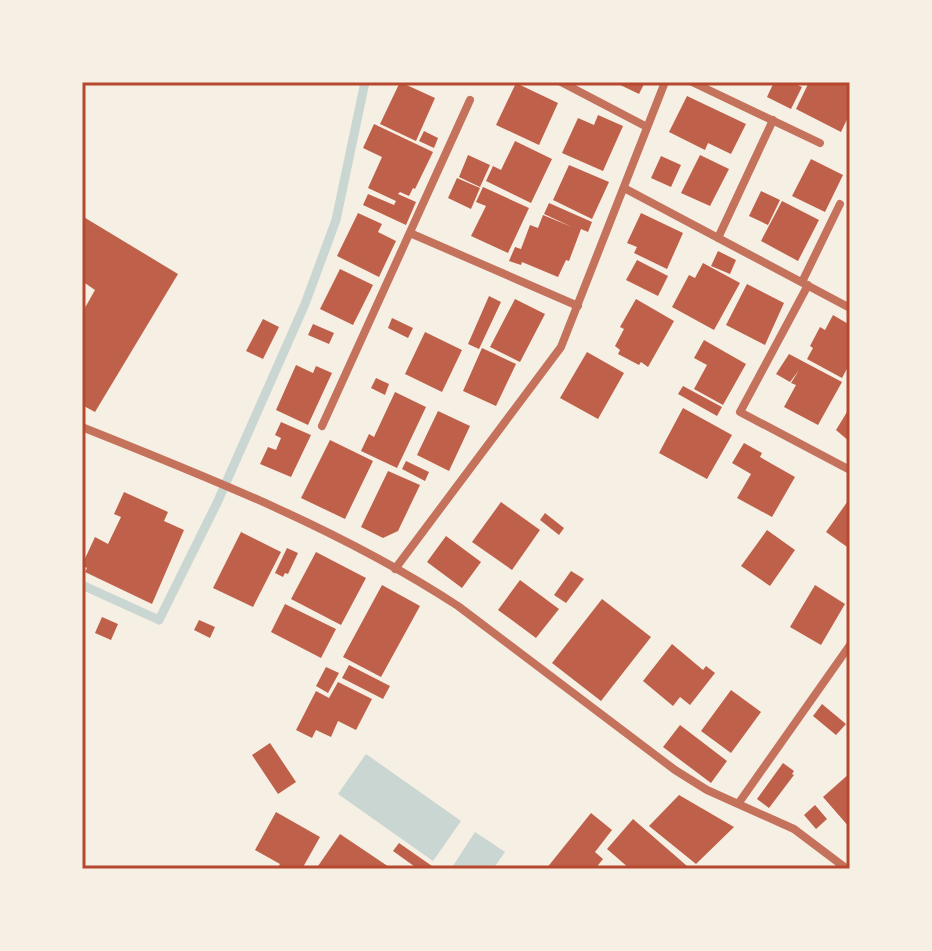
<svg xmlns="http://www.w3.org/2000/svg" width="932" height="951" viewBox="0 0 932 951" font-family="'Varela Round',sans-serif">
  <rect width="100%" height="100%" fill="#f6efe4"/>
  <path fill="#c9d6d2" d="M366 754 461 821 433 861 338 794Z
    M475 832 505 852 493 869H451Z"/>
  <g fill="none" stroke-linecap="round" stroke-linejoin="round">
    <path stroke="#c9d6d2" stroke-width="9" d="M82 585 159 620 217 503 305 304 336 220 365 82"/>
  </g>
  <path fill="#bf614a" d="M400 82 435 98 416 141 380 124Z
    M614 82H645L639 94Z
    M774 82H791L802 87 791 109 767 97Z
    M809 82H844L850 85V113L841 132 796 109Z
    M516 83 558 103 539 145 496 125Z
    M687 96 746 124 731 154 708 143 705 150 669 132Z
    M598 115 623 126 603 171 562 153 578 118 594 125Z
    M374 124 433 152 415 189 413 188 409 196 400 192 398 194 416 202 406 225 363 205 368 194 394 205 396 201 368 188 382 157 363 148Z
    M424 131 438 138 434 148 419 141Z
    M515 141 552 159 531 203 486 181 493 166 501 170Z
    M468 155 490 165 480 187 459 177Z
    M700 155 729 169 710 206 681 193Z
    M661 156 681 165 671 187 651 178Z
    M811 159 843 175 825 212 792 196Z
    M569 165 609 182 592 219 553 200Z
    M457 178 480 188 471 209 448 198Z
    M483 187 529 208 508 253 471 236 486 206 476 202Z
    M761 191 780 200 768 225 749 216Z
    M782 201 819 220 798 261 761 241Z
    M549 203 592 222 588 232 581 229 569 261 566 260 558 277 522 262 521 265 509 261 515 247 521 249 530 225 538 228 543 215 572 227 544 214Z
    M358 213 382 224 378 232 396 241 379 277 337 256Z
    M641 213 683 233 667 269 634 253 637 247 627 243Z
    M82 216 178 274 95 412 82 405V313L95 290 82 281Z
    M718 251 736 260 730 274 711 266Z
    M637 260 668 276 658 296 626 280Z
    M703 263 740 283 714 330 672 307 689 275 695 278Z
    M340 269 373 285 353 325 320 309Z
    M747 284 784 303 765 345 726 325Z
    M489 296 501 302 479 349 468 344Z
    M515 299 545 314 520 362 490 347Z
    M636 299 674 321 648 367 641 362 639 365 618 354 620 350 615 346 624 329 620 327Z
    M833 315 850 325V363L842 378 807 359 813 348 810 346 820 327 825 330Z
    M392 318 413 328 408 338 388 328Z
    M263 319 279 327 263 359 246 351Z
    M313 324 334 333 329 344 308 335Z
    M425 332 462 350 442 392 405 374Z
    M704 340 746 364 723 405 694 389 707 365 694 358Z
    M482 348 516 364 496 406 463 391Z
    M587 352 624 373 598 419 560 398Z
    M789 354 842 382 818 425 784 407 796 385 791 383 799 370 790 382 776 374Z
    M296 365 313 373 316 366 332 373 308 425 276 410Z
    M376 378 389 384 385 395 371 388Z
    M683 386 722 407 717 416 678 394Z
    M395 392 426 407 397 468 361 451 369 434 374 437Z
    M683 408 732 435 707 479 659 453Z
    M438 411 470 426 449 471 417 455Z
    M847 412 850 413V442L836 430Z
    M281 422 311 435 291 477 260 464 268 447 276 450 281 438 275 435Z
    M330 440 373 461 345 519 301 498Z
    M744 443 762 453 760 457 795 477 772 517 737 498 751 474 732 463Z
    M406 461 429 472 425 481 402 469Z
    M388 471 420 485 398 531 383 538 361 527Z
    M124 492 168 512 164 521 184 530 152 604 85 572 87 568 82 565 95 537 108 544 121 517 114 514Z
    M850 498V549L826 532Z
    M501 502 540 530 512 570 472 542Z
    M545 513 564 528 559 535 540 520Z
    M767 530 795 550 770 586 741 566Z
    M241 532 281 552 253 607 213 588Z
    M446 536 481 562 462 588 427 562Z
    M287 548 298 553 288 574 285 573 283 577 275 573Z
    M316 552 366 578 341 625 291 599Z
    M571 571 584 579 566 603 554 595Z
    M520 580 559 609 536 638 498 610Z
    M382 585 420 606 381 677 343 657Z
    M815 585 845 604 821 645 790 627Z
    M602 599 651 637 601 701 552 663Z
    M285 604 336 629 321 658 271 632Z
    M102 617 118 624 111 640 95 633Z
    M199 620 215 627 210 638 194 630Z
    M672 644 703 670 706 666 715 673 690 705 680 697 673 706 643 681Z
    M349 665 390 686 383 699 342 678Z
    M326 667 339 673 328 693 316 686Z
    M338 682 372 699 356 730 338 721 331 737 316 730 312 738 296 730 316 691 329 698Z
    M731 690 761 712 731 753 701 731Z
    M822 704 846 724 836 735 813 716Z
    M680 725 727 761 711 783 663 747Z
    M270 743 296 782 278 794 252 755Z
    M783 763 794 771 792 774 794 775 769 808 757 799Z
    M850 773V828L823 797Z
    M679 795 734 827 696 864 649 826Z
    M815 805 827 819 816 829 804 815Z
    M276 812 320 837 302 869H277L280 864 255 850Z
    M591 813 612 830 595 852 603 859 595 869H546Z
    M633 819 687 866 684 869H630L607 849Z
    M340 834 392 869H316Z
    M399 843 432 866 430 869H418L393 851Z"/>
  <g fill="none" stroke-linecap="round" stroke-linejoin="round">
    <path stroke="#c5725c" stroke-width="8" d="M561 82 647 127
      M692 82 820 143
      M624 188 850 308
      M410 233 578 306
      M718 238 773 120
      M802 282 840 204
      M808 285 740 412 850 470
      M322 426 470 100
      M82 427C210 478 342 530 458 606L675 770 707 790 794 829 847 869
      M395 569 561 347 665 82
      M738 804 850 645"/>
  </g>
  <rect width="932" height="951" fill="none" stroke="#f6efe4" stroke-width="168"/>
  <rect x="84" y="84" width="764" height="783" fill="none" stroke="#b5482f" stroke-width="3"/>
</svg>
